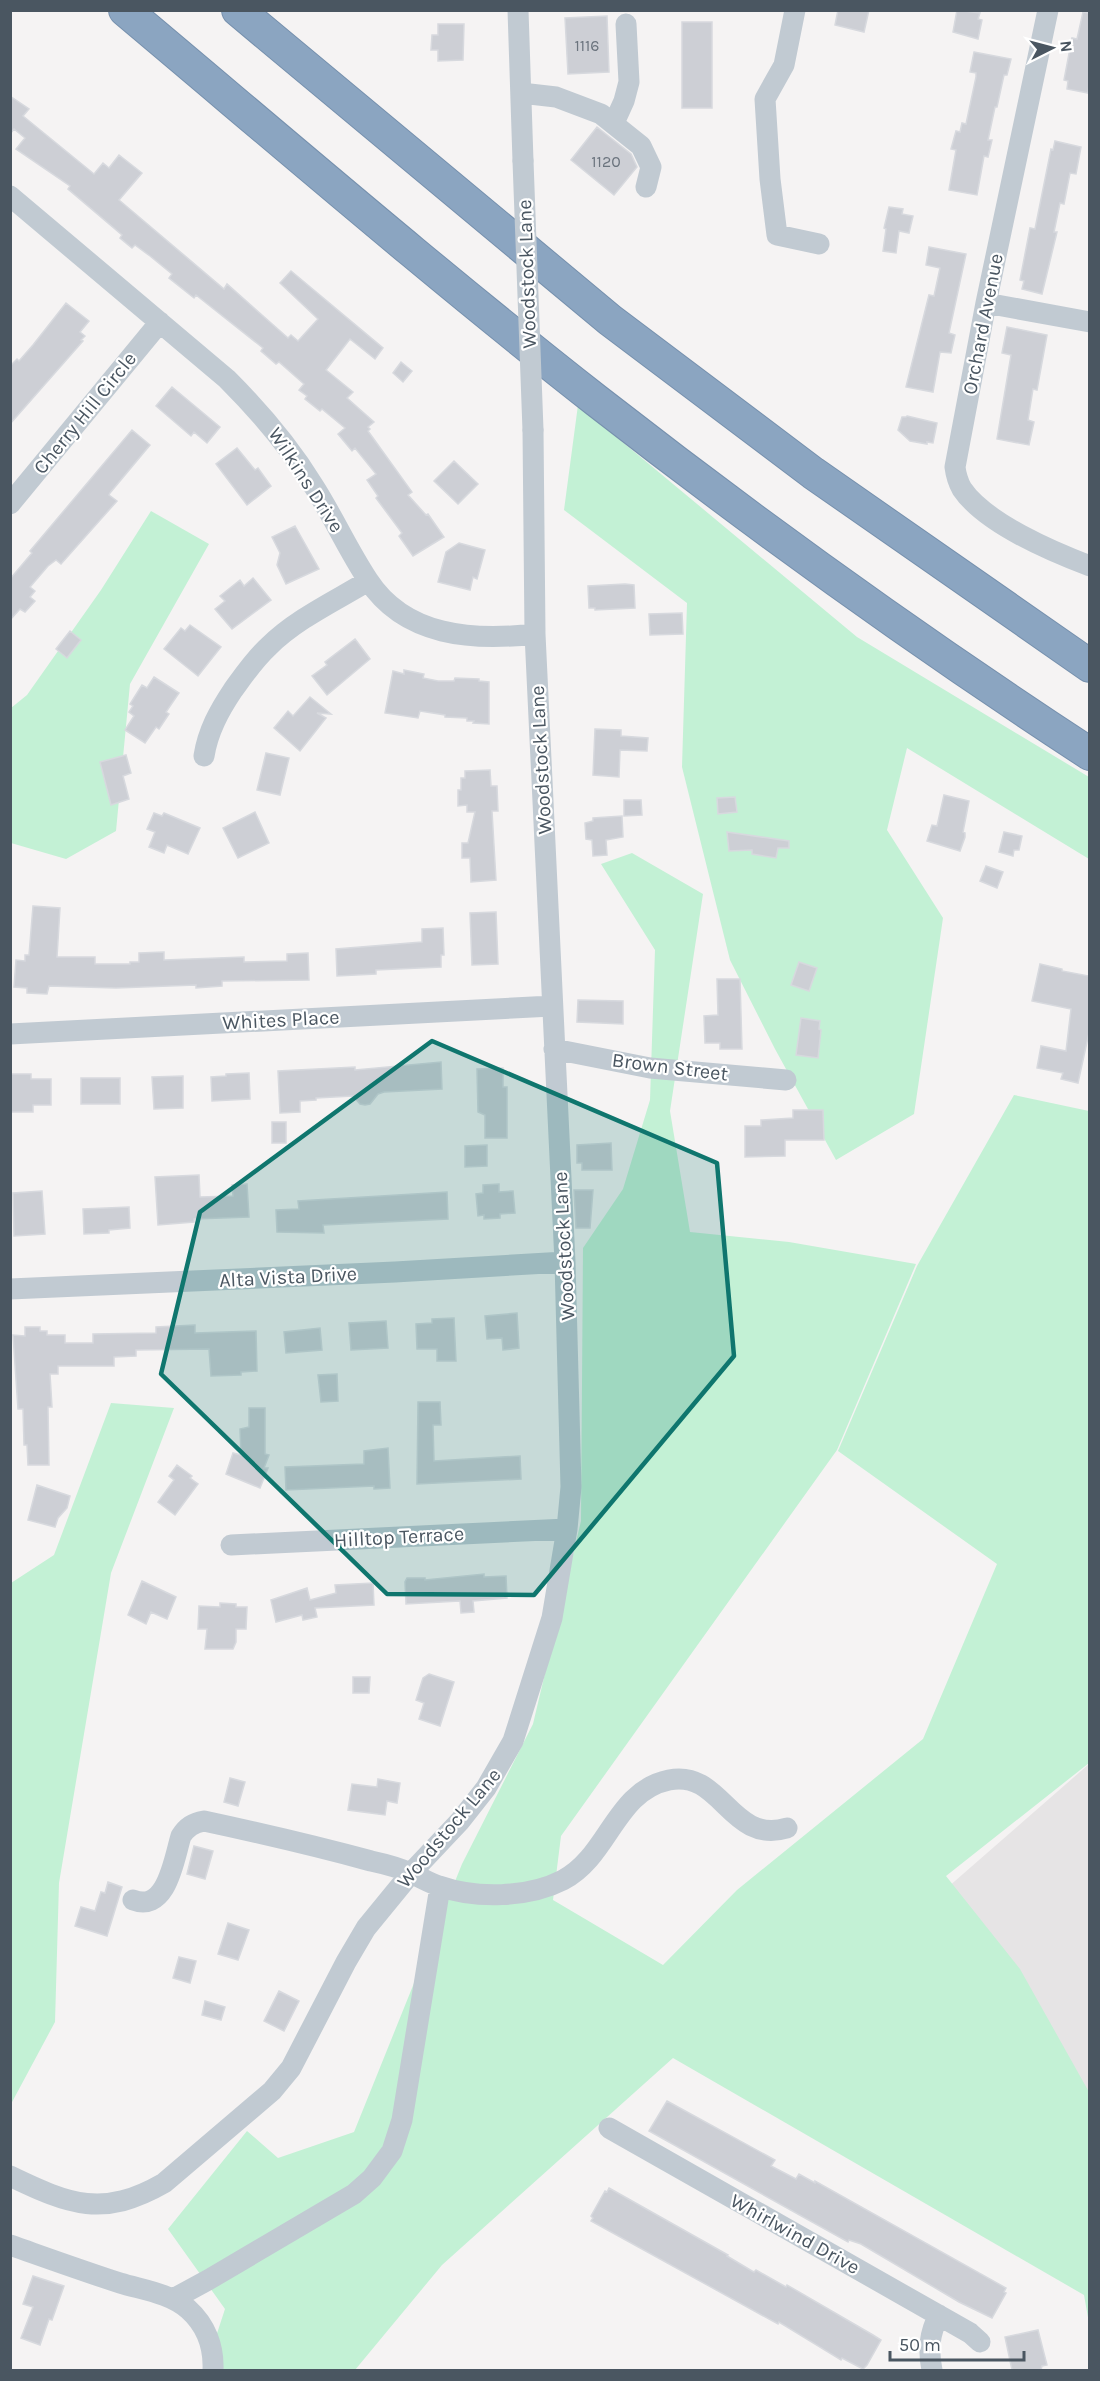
<svg xmlns="http://www.w3.org/2000/svg" width="1100" height="2381" viewBox="0 0 1100 2381" font-family="Karla,sans-serif">
  <rect width="100%" height="100%" fill="#f5f3f3"/>
  <path fill="#e6e4e5" d="M1089 1764V2264L861 1963Z"/>
  <path fill="#c3f1d5" d="M578 405 857 637 1089 777V859L907 748 887 830 943 918 914 1114 836 1160 775 1049 730 960 682 767 687 603 564 510Z
    M151 511 209 544 130 684 116 831 66 859 11 843V708L27 695 101 590Z
    M632 853 703 894 670 1111 690 1232 789 1242 916 1264 837 1450 561 1836 553 1900 663 1965 737 1890 923 1739 997 1564 838 1451 917 1266 1014 1095 1089 1111V1763L946 1876 1020 1969 1089 2092V2323L1084 2295 673 2058 442 2265 355 2370H205L225 2309 168 2229 247 2131 278 2158 354 2132 462 1864 533 1724 581 1521 583 1248 623 1189 650 1100 655 950 601 864Z
    M111 1403 174 1408 111 1573 59 1883 55 2022 11 2104V1583L54 1555Z"/>
  <path fill="#cdcfd5" stroke="#d7d9de" stroke-width="1.5" d="M838 10H869L864 32 835 25Z
    M957 10 980 13 978 19 982 20 978 39 953 32Z
    M1083 12 1089 13V84L1088 93 1067 89 1068 81 1064 80 1072 38 1077 39Z
    M607 16 609 72 568 74 565 18Z
    M682 22H712V108H682Z
    M438 24H464L463 60 438 61V50H431L432 35H438Z
    M974 52 1011 59 1007 75H1004L997 107H995L988 140H992L988 157 984 156 977 195 949 190 956 150 951 149 956 131 960 132 962 123 966 124 976 77V73L970 72Z
    M10 96 29 109 23 116 94 174 103 163 109 168 119 155 142 173 119 200 224 289 227 284 288 338 291 335 298 341 318 319 280 283 291 271 383 348 375 359 350 339 326 370 353 392 347 398 374 422 368 427 370 429 368 431 412 492 408 495 426 515 428 514 444 537 413 556 399 536 402 533 376 498 378 496 367 480 376 474 355 448 352 451 338 434 345 428 322 409 320 411 305 399 307 396 299 390 304 384 279 362 276 364 261 351 263 348 196 295 194 298 169 278 172 274 150 256 135 245 132 248 120 238 122 235 68 189 70 186 16 149 25 138 14 129 10 134Z
    M597 127 631 154 637 167 614 195 571 160Z
    M1055 141 1081 147 1076 174 1070 173 1064 204 1060 203 1054 232H1057L1042 294 1022 289 1024 281 1020 280 1030 228 1035 229 1051 149 1053 150Z
    M889 207 903 209 902 214 913 216 909 233 899 231 896 253 883 251 886 229 884 228Z
    M929 247 966 254 949 333 955 335 951 353 940 352 933 392 906 387 929 295 934 296 940 268 926 265Z
    M66 303 89 321 80 332 85 336 81 340 83 341 10 424V366L17 359 19 361 33 345Z
    M1007 327 1047 335 1037 390 1033 389 1028 420 1034 422 1029 445 997 439 1011 355 1002 353Z
    M401 362 412 371 403 382 393 373Z
    M172 387 220 427 207 443 194 432 191 436 156 406Z
    M907 416 937 423 933 443 927 442V444L910 441 898 430 902 417H906Z
    M132 430 150 445 110 493 109 495 117 501 61 564 56 560 48 566 30 587 35 591 30 597 35 601 25 612 20 609 10 620V579L32 553 30 551Z
    M237 448 255 470 258 468 271 486 247 505 216 464Z
    M454 461 478 484 458 504 434 481Z
    M295 526 319 569 286 584 277 565 280 553 272 537Z
    M459 543 485 550 477 579 473 577 470 590 438 582 446 552Z
    M253 578 271 600 232 629 215 609 225 601 220 596 240 580 244 586Z
    M625 584 634 585 635 608 595 610V608H589L588 586Z
    M682 613 683 634 650 635 649 614Z
    M190 625 221 647 198 676 164 649 181 628 185 631Z
    M70 631 81 640 67 658 56 649Z
    M355 639 370 659 327 695 312 676 327 665 325 662Z
    M404 670 424 674 423 678 438 681H454L455 678 479 679V681L489 682V724L473 723 474 721H467V718L445 717V715L420 711 418 718 385 713 393 671 404 674Z
    M154 677 179 693 166 712 169 714 159 729 156 727 145 743 125 730 134 716 129 712 133 706 130 704 142 685 147 688Z
    M310 697 331 714 317 713 326 718 300 751 274 728 288 711 293 716Z
    M595 729 621 730V736L648 738 647 751 620 750 619 777 593 775Z
    M266 753 289 758 280 795 257 790Z
    M126 755 131 773 123 776 129 799 111 805 100 762Z
    M490 770 491 786H497L498 811H492L496 880 471 882 470 858H462V843H468L475 812H467V805L458 806V790H461V778H465V771Z
    M944 795 969 801 963 832 965 833V837L960 851 927 841 932 825 937 826Z
    M735 797 737 812 718 814 717 798Z
    M624 800H641L642 815 624 816Z
    M255 812 269 843 238 858 223 828Z
    M154 813 162 816 164 813 200 828 188 854 167 845 164 853 149 847 155 832 147 829Z
    M622 816 623 837 606 840 607 855 593 856 592 840 586 839 585 823 593 821V818Z
    M727 832 789 841V848H778L776 858 752 854V850L729 851Z
    M1004 832 1022 836 1019 850H1014L1013 856 999 852Z
    M986 866 1003 872 997 888 980 881Z
    M33 906 60 908 57 957H95V964H130V962H139V953L164 952V960L244 957V962L287 961V954L308 953 309 980 222 981V986L196 988V985L116 988 49 986 47 994 27 993V988L14 987 16 960 25 961V955H29Z
    M496 912 498 964 472 965 470 913Z
    M443 928 444 955H441V967L376 970V974L337 976 336 949 422 942V929Z
    M799 962 817 968 809 991 791 985Z
    M1040 964 1062 969V971L1089 976V1033L1078 1083 1061 1079 1063 1073 1037 1068 1041 1046 1066 1051 1071 1009 1032 1001Z
    M717 979H740L742 1049H720V1043H705L704 1016 718 1015Z
    M578 1000 623 1001V1024L577 1022Z
    M801 1018 820 1021 819 1029 821 1030 818 1058 796 1055Z
    M441 1062 442 1089 384 1092 378 1094 370 1104 365 1105 360 1104 353 1096 316 1098V1100L300 1101V1112L280 1113 278 1071 355 1067V1070Z
    M503 1068V1087H507V1138H485V1115L478 1112 477 1069Z
    M249 1073 250 1099 212 1101 211 1077 226 1076V1074Z
    M10 1074H31V1079H51V1105H33V1112H10Z
    M183 1076V1108L154 1109 152 1077Z
    M81 1078H120V1104H81Z
    M793 1110H823L824 1140H785V1156L745 1157V1126H761V1120L793 1118Z
    M272 1122H286V1143H272Z
    M611 1143 612 1170H582V1163H577V1145Z
    M487 1145V1166L465 1167V1146Z
    M199 1175 200 1197 233 1196 232 1185 247 1184 249 1217 194 1219V1222L158 1225 155 1177Z
    M499 1184V1192L513 1191 515 1213 500 1214V1218L484 1219V1215L478 1216 476 1194 483 1193V1185Z
    M574 1190H593L590 1228H576Z
    M42 1191 45 1234 14 1236 13 1193Z
    M447 1192 448 1219 323 1225 324 1233 277 1232 276 1210 299 1209 298 1201Z
    M129 1207 130 1228 109 1230V1233L84 1234 83 1209Z
    M517 1313 519 1348 503 1350 502 1338 487 1339 485 1316Z
    M454 1318 456 1361H437V1349H417L416 1324 432 1323V1319Z
    M386 1321 388 1348 351 1350 349 1323Z
    M195 1325V1333L256 1331 257 1371 241 1372V1375L211 1376 209 1349 136 1350V1356L114 1357V1366H58V1374H50L52 1407H48L49 1465H28L27 1445H24L23 1409H18L13 1335 25 1336V1327H40V1331H47V1335H65V1343H93V1334L156 1333V1327Z
    M320 1328 322 1350 286 1353 284 1332Z
    M337 1374 338 1401 321 1402 318 1375Z
    M418 1402H440L441 1425H433L434 1461 520 1456 521 1479 417 1484Z
    M249 1408H265V1454L269 1455 264 1468H268L260 1488 226 1474 233 1453 241 1455 240 1429 249 1427Z
    M388 1448 390 1488 374 1489V1486L286 1490 285 1467 364 1464V1451Z
    M177 1465 192 1476 190 1478 198 1484 175 1515 158 1502 174 1480 169 1476Z
    M37 1485 70 1496 67 1508 58 1518 55 1527 28 1520Z
    M484 1574V1577L506 1576 507 1598 473 1601 474 1612 461 1613 460 1601 406 1604 405 1582 407 1578H425V1580Z
    M142 1581 176 1597 167 1619 151 1612 146 1624 128 1615Z
    M373 1583 374 1605 315 1608 317 1617 303 1620 302 1615 276 1622 271 1600 307 1588 310 1600 336 1593 335 1585Z
    M220 1603 236 1604V1607H247L246 1629H236V1642L233 1649H205L207 1629H198L199 1606 220 1607Z
    M429 1674 454 1682 440 1726 419 1719 424 1703 416 1700 423 1678Z
    M353 1677H370L369 1693H353Z
    M230 1778 245 1782 238 1806 224 1802Z
    M378 1779 400 1783 397 1803 387 1801 385 1815 348 1810 352 1784 377 1787Z
    M194 1846 213 1851 205 1879 187 1874Z
    M108 1882 122 1887 107 1936 75 1926 81 1907 95 1911 101 1892 105 1893Z
    M228 1923 249 1930 238 1960 218 1954Z
    M179 1957 196 1961 190 1983 173 1978Z
    M279 1991 299 2001 284 2031 264 2021Z
    M205 2001 225 2007 221 2020 202 2015Z
    M667 2101 775 2160 771 2166 796 2179 799 2174 815 2183V2181L1006 2288 1004 2292 1006 2293 992 2318 959 2302 861 2244 849 2240 848 2242 649 2131Z
    M609 2188 728 2255 727 2256 752 2271 754 2272 756 2270 786 2287 787 2285 873 2335 881 2340 867 2365 863 2369 842 2358 841 2360 779 2322 778 2324 591 2221 593 2218 591 2216 605 2191 607 2192Z
    M33 2276 64 2286 52 2320 49 2319 40 2345 21 2338 33 2307 23 2304Z
    M1038 2330 1047 2365 1042 2366 1041 2370H1012L1005 2337Z"/>
  <g fill="none" stroke-linecap="round" stroke-linejoin="round">
    <defs>
      <path id="highway" d="M125 10C281 141 436 275 597 401 756 525 920 643 1090 754
        M238 10 610 320 813 473 1090 666"/>
    </defs>
    <use href="#highway" stroke="#7690ad" stroke-width="34"/>
    <path stroke="#c1cad2" stroke-width="21" d="M518 10 523 161
      M795 10 784 65 765 99 770 179 777 235 819 244
      M1048 10 986 303 955 467C956 475 958 482 962 489 985 523 1053 552 1090 566
      M521 93 556 97 601 114 641 146 651 167 646 187
      M614 123 624 101 629 82 626 24
      M10 196 227 379C260 412 289 446 313 485 333 516 348 550 368 580 405 637 473 641 535 634
      M986 303 1090 322
      M10 504 160 322
      M204 756C208 731 219 711 233 690 244 675 254 660 268 647 296 619 335 601 368 581
      M10 1034 552 1006
      M554 1049 650 1068 786 1080
      M10 1289 395 1272 565 1262
      M231 1545 567 1529
      M133 1900C167 1913 174 1859 181 1836 187 1827 193 1823 204 1821 260 1833 316 1846 371 1861 385 1864 398 1867 410 1873 420 1877 429 1883 439 1886 476 1899 528 1898 563 1880 609 1856 615 1791 669 1780 722 1769 730 1845 787 1828
      M609 2128 970 2333 980 2342
      M10 2176C70 2205 103 2218 164 2183L272 2091 291 2068 346 1962 366 1928 411 1873 460 1821 486 1788 513 1741 552 1618 567 1529 571 1487 565 1262 535 634 533 430
      M10 2245C47 2258 83 2271 120 2283 143 2290 169 2293 188 2309 206 2325 214 2347 213 2370
      M173 2299 208 2280 354 2194 372 2178 392 2151 402 2120 440 1887
      M932 2370C928 2350 929 2334 939 2315"/>
    <use href="#highway" stroke="#8ba5c1" stroke-width="32"/>
    <path stroke="#c1cad2" stroke-width="21" d="M523 161 533 430"/>
  </g>
  <path fill="#0f766e" fill-opacity="0.2" stroke="#0f766e" stroke-width="4.5" stroke-linejoin="round" d="M432 1041 717 1163 734 1356 534 1595 387 1594 161 1374 200 1212Z"/>
  <g text-anchor="middle" dominant-baseline="central" stroke-width="4.5" stroke-linejoin="round" paint-order="stroke">
    <g font-size="16" fill="#6b747e">
      <text x="587" y="45">1116</text>
      <text x="606" y="161">1120</text>
    </g>
    <g font-size="20" fill="#4a5661" stroke="#fff">
      <text transform="translate(527 274) rotate(-92)">Woodstock Lane</text>
      <text transform="translate(983 324) rotate(-79)">Orchard Avenue</text>
      <text transform="translate(85 413) rotate(-51)">Cherry Hill Circle</text>
      <text transform="translate(306 480) rotate(57)">Wilkins Drive</text>
      <text transform="translate(541 760) rotate(-93)">Woodstock Lane</text>
      <text transform="translate(281 1020) rotate(-3)">Whites Place</text>
      <text transform="translate(670 1067) rotate(7)">Brown Street</text>
      <text transform="translate(564 1246) rotate(-93)">Woodstock Lane</text>
      <text transform="translate(288 1277) rotate(-3)">Alta Vista Drive</text>
      <text transform="translate(399 1537) rotate(-3)">Hilltop Terrace</text>
      <text transform="translate(449 1828) rotate(-50)">Woodstock Lane</text>
      <text transform="translate(795 2234) rotate(29)">Whirlwind Drive</text>
    </g>
  </g>
  <rect width="1100" height="2381" fill="none" stroke="#4a5661" stroke-width="24"/>
  <g transform="translate(1052 48) rotate(84)" stroke="#ffffff" stroke-width="4.5" paint-order="stroke">
  <path d="M0-4.5L10 22L0 15L-10 22Z" fill="#4a5661"/>
  <text y="-9" font-size="16" font-weight="bold" text-anchor="middle" fill="#4a5661">N</text>
  </g>
  <path d="M890 2351v9h134v-9" fill="none" stroke="#4a5661" stroke-width="3"/>
  <text x="899" y="2351" font-size="18" fill="#4a5661" stroke="#ffffff" stroke-width="4.5" paint-order="stroke">50 m</text>
</svg>
